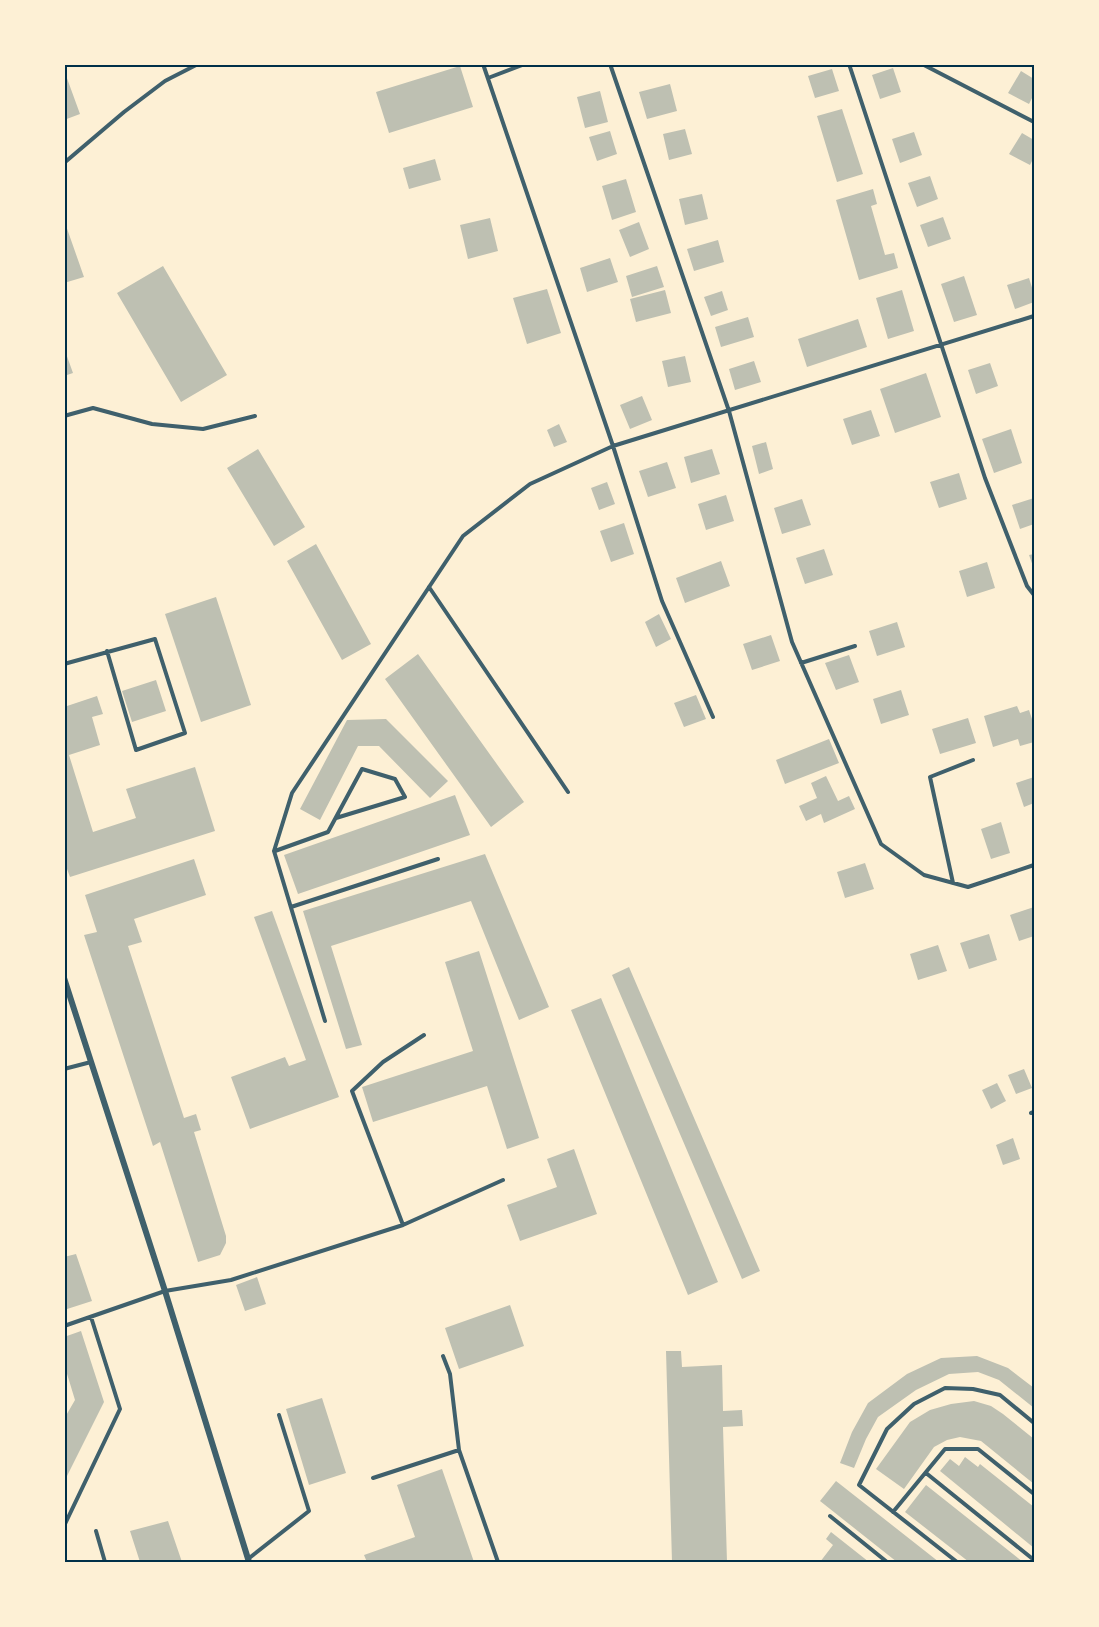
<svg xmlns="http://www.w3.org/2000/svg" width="1099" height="1627" viewBox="0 0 1099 1627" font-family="Arial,sans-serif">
  <rect width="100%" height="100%" fill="#fdf0d5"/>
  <path fill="#bec0b2" d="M460 66 473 107 389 133 376 92Z
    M893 68 901 92 880 99 872 75Z
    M832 69 839 91 815 98 808 76Z
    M64 70 80 114 64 120Z
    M1021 71 1034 79V94L1029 104 1008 93Z
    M670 84 677 111 647 119 639 92Z
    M600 91 608 122 585 128 577 97Z
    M842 109 863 174 837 182 817 116Z
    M685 129 692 154 669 160 663 134Z
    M610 131 617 154 597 161 589 137Z
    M914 132 922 155 900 163 892 139Z
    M1022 133 1034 140V157L1030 165 1009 154Z
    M435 159 441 180 409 189 403 168Z
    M930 176 938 199 917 207 908 183Z
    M626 179 636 212 612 220 602 186Z
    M873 189 877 204 871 206 885 255 894 253 898 268 859 280 836 200Z
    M702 194 708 219 685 225 679 199Z
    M943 217 951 239 928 247 920 225Z
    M490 218 498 251 468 259 460 225Z
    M64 220 84 277 64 283Z
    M639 222 649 249 630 257 619 230Z
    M718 240 724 262 694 271 687 249Z
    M610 258 618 282 587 292 580 268Z
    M163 266 227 375 181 402 117 293Z
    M657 266 664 287 632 297 626 276Z
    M964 276 977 315 954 322 941 284Z
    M1029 278 1034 294V302L1015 309 1007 285Z
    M547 289 561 333 527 344 513 298Z
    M665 290 671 313 636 322 630 299Z
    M902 290 914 331 888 339 876 298Z
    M722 291 728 310 711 316 704 297Z
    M748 317 754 337 721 347 715 327Z
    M858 319 867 347 807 367 798 339Z
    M64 348 73 373 64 376Z
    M685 356 691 382 668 387 662 361Z
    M754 361 761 382 735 390 729 369Z
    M990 363 998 386 976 394 968 370Z
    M926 373 941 417 895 433 880 389Z
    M642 396 652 420 630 429 620 405Z
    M871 410 880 436 852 445 843 419Z
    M559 424 567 442 554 447 547 430Z
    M1011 429 1022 463 994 473 982 439Z
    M766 442 773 469 759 474 752 446Z
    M258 449 305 527 274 546 227 468Z
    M712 449 720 474 691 483 684 457Z
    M667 462 676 488 648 497 639 471Z
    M959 473 967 499 939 508 930 482Z
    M607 482 615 504 599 510 591 488Z
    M726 495 734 521 706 530 698 504Z
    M1034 498V524L1020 529 1012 505Z
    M802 499 811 525 782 534 774 508Z
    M624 523 634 554 611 562 600 531Z
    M316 544 371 644 342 660 287 561Z
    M824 549 833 575 805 584 796 558Z
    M1034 554V569L1029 555Z
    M721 561 730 586 685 603 676 578Z
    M987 562 995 588 967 597 959 571Z
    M216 597 251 705 201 722 165 614Z
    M659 614 671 639 656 647 645 622Z
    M897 622 905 647 877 656 869 631Z
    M771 635 780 661 752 670 743 644Z
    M418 654 524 802 491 827 385 679Z
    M849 655 859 682 836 690 825 663Z
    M156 680 166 711 132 722 122 691Z
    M901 690 909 715 881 724 873 699Z
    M696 695 706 719 684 727 674 703Z
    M97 696 103 714 92 717 100 745 69 755 93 832 136 818 126 789 195 767 215 831 70 877 64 861V707Z
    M1017 706 1020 713 1029 710 1033 722 1034 721V742L1020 746 1018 739 993 747 984 716Z
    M968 718 976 743 940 754 932 729Z
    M386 719 448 781 430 798 379 746H358L320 820 300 809 347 720Z
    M829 739 839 763 785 784 776 760Z
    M826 776 838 801 849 796 855 809 824 823 821 814 806 821 799 806 817 798 811 783Z
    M1034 777V803L1024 807 1016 783Z
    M455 795 470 835 298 894 284 855Z
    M1001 822 1010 853 991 859 981 829Z
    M485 854 549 1007 519 1020 471 901 331 946 362 1045 346 1049 303 911Z
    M194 859 206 895 134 919 142 942 128 946 184 1118 196 1114 201 1130 194 1132 226 1236V1243L220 1255 198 1262 160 1142 153 1146 84 935 97 932 85 895Z
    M865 863 874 889 845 898 837 872Z
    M1034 907V936L1019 941 1010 915Z
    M272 911 339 1097 250 1129 231 1077 285 1057 289 1066 306 1060 254 917Z
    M989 934 997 960 969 969 960 943Z
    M938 945 947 971 918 980 910 954Z
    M479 951 539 1138 507 1149 487 1086 373 1122 362 1087 473 1051 445 962Z
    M629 967 760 1271 742 1279 612 975Z
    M601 998 718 1282 688 1295 571 1010Z
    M1024 1069 1032 1088 1016 1094 1008 1075Z
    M997 1083 1006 1101 991 1109 982 1090Z
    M1013 1138 1020 1159 1003 1165 996 1145Z
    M574 1149 597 1214 520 1241 507 1205 557 1187 547 1159Z
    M76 1254 92 1301 64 1310V1257Z
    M257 1277 266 1304 245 1311 236 1285Z
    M510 1305 524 1346 459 1369 445 1328Z
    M81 1331 104 1402 64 1482V1419L75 1400 64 1364V1337Z
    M666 1351H681L682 1367 722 1365 723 1411 742 1410 743 1426 723 1427 727 1562H672Z
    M977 1356 1008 1368 1034 1388V1408L999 1380 978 1372 949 1374 916 1390 878 1417 866 1439 854 1468 840 1463 852 1432 868 1403 907 1374 941 1358Z
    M322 1398 346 1473 309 1485 286 1409Z
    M974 1401 991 1406 1003 1414 1034 1439V1484L981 1441 960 1437 947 1440 934 1447 904 1489 876 1469 910 1422 930 1410 951 1404Z
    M965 1457 978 1467 980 1464 1034 1507V1548L940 1471 950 1459 959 1466Z
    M442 1469 474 1562H367L364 1555 415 1537 397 1485Z
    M836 1481 939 1562H897L820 1501Z
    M926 1485 1023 1562H969L905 1512Z
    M168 1521 182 1562H140L130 1531Z
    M831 1532 869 1562H820L833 1545 826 1539Z"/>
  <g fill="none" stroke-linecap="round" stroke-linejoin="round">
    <path stroke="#3f606c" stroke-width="4" d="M483 64 613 446 662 601 713 717
      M610 64 729 411 792 642 881 844 924 875 968 887 1034 865
      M849 64 985 478 1027 586 1034 595
      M922 64 1034 122
      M488 78 525 64
      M64 163 124 112 165 81 198 64
      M64 416 93 408 152 424 203 429 255 416
      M429 587 568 792
      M801 663 855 646
      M64 664 155 639 185 733 136 750 107 651
      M274 851 292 793 463 536 530 484 613 446 1034 316
      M274 851 325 1021
      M275 851 328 832 362 769 395 779 405 797 336 818
      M953 883 930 777 973 760
      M291 907 438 859
      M64 1069 91 1062
      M1031 1113 1034 1112
      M403 1225 352 1091 383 1062 424 1035
      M64 1326 165 1291 231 1280 403 1225 503 1180
      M443 1356 450 1374 459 1450
      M926 1473 1034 1560
      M373 1478 459 1450 498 1562
      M893 1512 945 1449H978L1034 1494
      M830 1516 887 1562
      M64 1526 120 1409 91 1317
      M96 1531 105 1562
      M248 1559 309 1511 279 1415
      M957 1562 859 1485 887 1429 914 1404 945 1388 973 1389 1000 1395 1034 1423"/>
    <path stroke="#3f606c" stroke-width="6" d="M64 978 165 1291 249 1562"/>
  </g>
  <rect width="1099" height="1627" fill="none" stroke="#fdf0d5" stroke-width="132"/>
  <rect x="66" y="66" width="967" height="1495" fill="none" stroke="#003049" stroke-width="2"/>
</svg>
